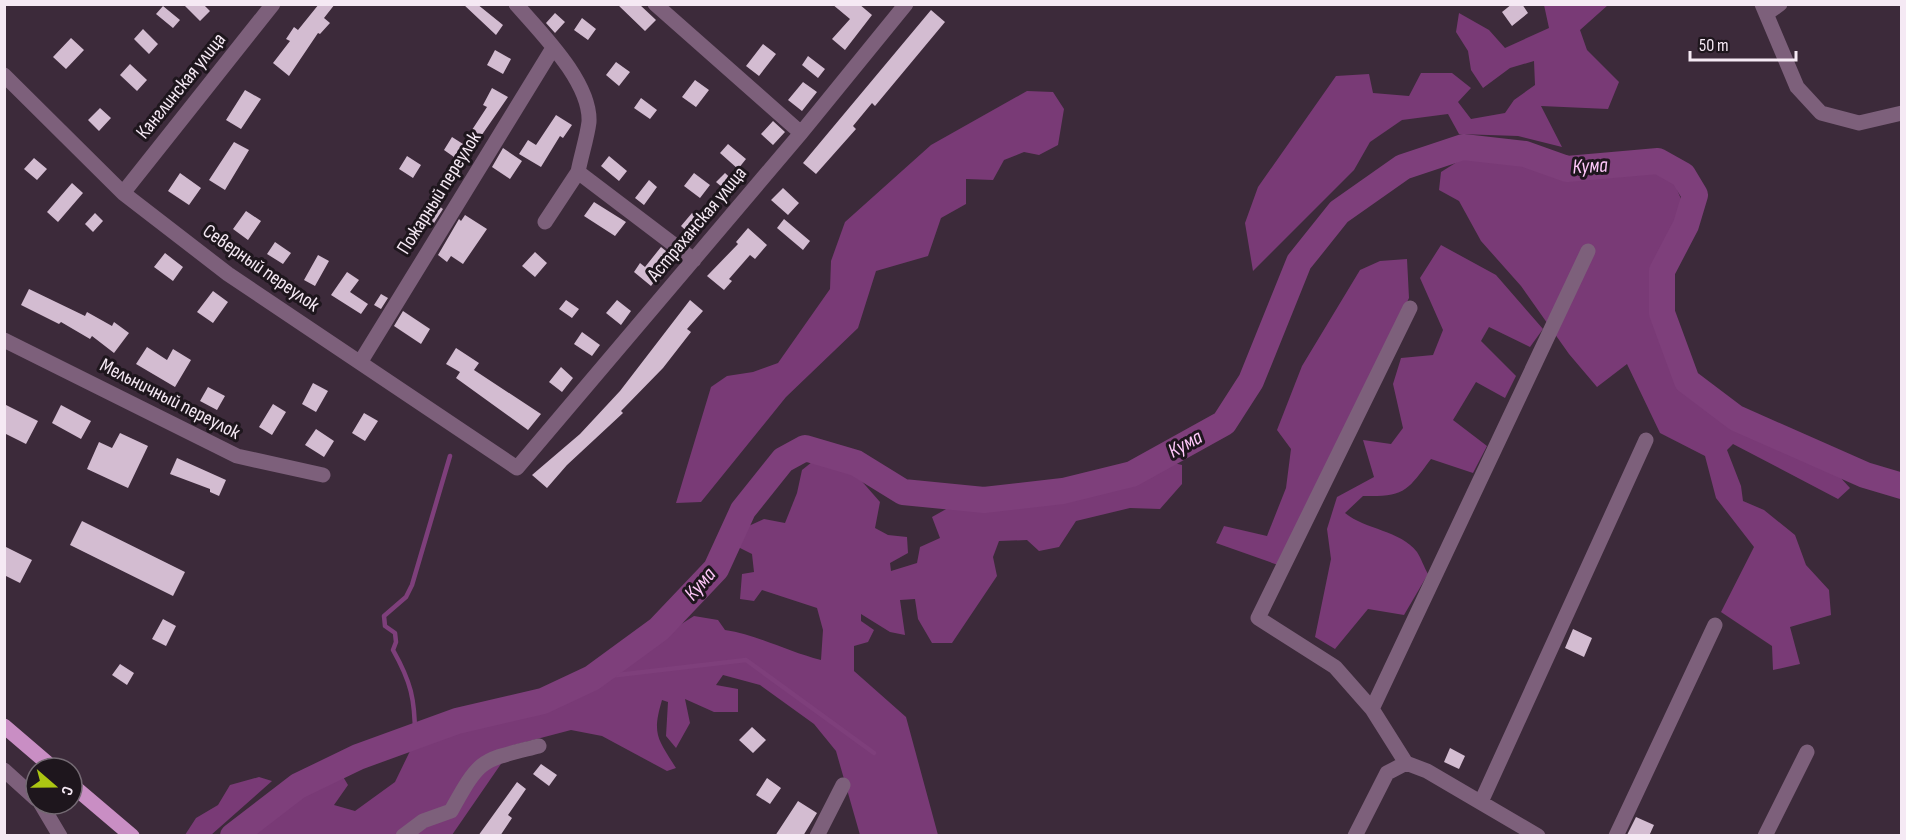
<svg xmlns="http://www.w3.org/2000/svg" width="1906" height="840" viewBox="0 0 1906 840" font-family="'Sofia Sans Condensed',sans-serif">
  <rect width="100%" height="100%" fill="#3c2a3a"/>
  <path fill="#793a76" d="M1544 5H1608L1580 30 1587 50 1619 82 1608 109 1541 106 1562 147 1518 136 1459 134 1448 114 1402 120 1370 142 1354 170 1253 271 1245 223 1258 187 1336 76 1369 74 1373 93 1409 96 1421 73H1452L1471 88 1458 102 1471 119 1505 113 1514 100 1535 85 1534 61 1510 68 1483 88 1471 70 1468 51 1456 32 1459 13 1489 30 1505 48 1549 28Z
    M1027 91 1053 92 1064 109 1058 145 1039 155 1024 152 1004 160 993 180 966 179V204L941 218 928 256 876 271 858 328 786 397 701 502 676 503 711 387 727 376 753 372 778 363 830 289 831 261 845 222 931 145Z
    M1465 157 1530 165 1562 179 1647 170 1674 182 1683 204 1651 266 1650 310 1680 386 1735 428 1839 476 1850 488 1838 499 1733 444 1727 450 1741 486 1743 501 1764 510 1795 535 1806 565 1829 590 1831 615 1790 627 1800 664 1773 670 1772 646 1721 612 1754 547 1716 498 1705 456 1660 433 1627 364 1597 387 1569 354 1521 286 1481 241 1459 201 1439 190 1441 172Z
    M1441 245 1496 275 1543 329 1530 347 1489 327 1481 341 1516 376 1505 398 1476 382 1453 420 1487 446 1473 473 1431 459C1407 491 1405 497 1363 496L1345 513C1366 530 1400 530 1417 552 1421 558 1424 567 1428 574L1404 615 1368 609 1335 649 1315 637 1331 559 1327 529 1337 497 1374 477 1363 440 1391 444 1403 428 1393 384 1401 358 1433 355 1443 330 1420 278Z
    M1407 259 1409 298 1278 565 1216 543 1224 526 1267 536 1286 488 1291 449 1277 430 1302 366 1360 270 1380 261Z
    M812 462 852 470 880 502 875 528 888 535 907 537 908 553 890 563 891 571 917 563 920 547 940 538 932 517 948 508 1064 502 1127 486 1170 462 1182 465V484L1160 509 1130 508 1076 521 1059 547 1039 551 1027 540 999 541 993 557 997 576 952 643H932L918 619 915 599 900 600 905 635 890 632 861 614V621L874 630 868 642 854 646V671L906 717 938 835H860L836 751 814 724 760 685 723 675 716 685 738 689V712H714L685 699 690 723 676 748 666 736 668 702 662 700C652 734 657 738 676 768L667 771 602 736 571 730 514 745 452 835 251 836 326 776 342 775 348 785 334 805 355 811 395 782 410 751 456 732 546 708 593 686 644 655 667 633 694 616 718 620 725 630C758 635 788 652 821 660L823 630 817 608 762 590 754 601 740 599 742 574 754 572 752 554 738 547 742 529 764 519 785 523 797 493 802 470Z
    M259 777 272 781 211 835H185L196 818 218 805 230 785Z"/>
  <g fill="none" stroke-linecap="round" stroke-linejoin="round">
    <path stroke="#7e3f7b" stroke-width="4.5" d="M592 678 746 660 874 753
      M415 736C415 699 411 682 393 650L396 642 395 633 385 626 384 616 406 597 412 585 450 456"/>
    <path stroke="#7e3f7b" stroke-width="26" d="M233 836 298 786 358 757 457 721 543 701 592 678 659 629 716 569 743 510 783 460 805 448 856 463 903 492 984 500 1063 491 1132 474 1224 423 1251 381 1299 262 1339 212 1403 167 1463 147 1525 154 1567 169 1658 161 1683 175 1695 195 1686 225 1662 271V313L1687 381 1736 418 1865 475 1902 486"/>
  </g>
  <path fill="#d3bcd1" d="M183 4H203L210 11 200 21Z
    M319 4H335L324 18 330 23 320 34 318 33 289 76 273 63 290 41 286 39 294 27 298 30Z
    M463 4H477L503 25 496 35Z
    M617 4H639L656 20 645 31Z
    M832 4H859L872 15 845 50 832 39 850 19Z
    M1512 4H1522L1528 13 1512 26 1502 12Z
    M163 6 180 20 173 28 156 14Z
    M931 10 945 22 875 106 872 103 853 126 856 129 816 174 803 163Z
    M555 13 565 22 555 33 546 23Z
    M582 18 596 29 588 40 574 30Z
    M143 29 158 44 149 54 134 39Z
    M71 38 84 50 66 69 53 57Z
    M763 44 776 54 759 76 746 66Z
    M495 50 511 59 503 74 487 65Z
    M808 56 825 69 818 78 802 65Z
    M616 62 630 72 619 86 606 75Z
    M130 64 147 80 137 91 120 75Z
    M695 80 709 90 696 107 682 97Z
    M803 82 817 92 802 111 788 100Z
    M492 88 508 97 477 142 468 136 487 107 483 105Z
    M245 90 261 99 241 129 226 120Z
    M641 98 657 110 650 119 634 108Z
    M100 108 111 118 99 131 88 120Z
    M556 115 572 125 563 138 560 136 541 167 519 154 528 140 536 145Z
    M773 121 785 132 773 145 761 134Z
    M452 137 463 144 454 157 444 150Z
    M234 142 249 150 225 190 209 180Z
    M728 144 746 159 738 169 720 153Z
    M503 148 522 161 510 179 492 167Z
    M407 156 421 165 413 178 399 169Z
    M609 156 627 171 619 181 601 166Z
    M34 158 47 169 37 180 24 169Z
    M180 173 201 188 189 205 168 191Z
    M694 173 710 185 700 198 684 186Z
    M725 173 737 184 729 193 716 182Z
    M649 180 657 187 644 205 635 198Z
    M72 183 83 193 58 222 47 212Z
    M783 188 799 203 788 215 771 200Z
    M432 201 443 209 434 223 423 215Z
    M594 202 626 222 615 236 584 216Z
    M246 211 261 221 248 240 233 229Z
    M95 213 103 221 93 232 85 224Z
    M692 213 703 222 692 236 681 226Z
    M465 215 487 229 463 264 451 256 447 262 438 255 459 219 461 221Z
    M784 219 810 241 803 250 777 228Z
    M748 228 767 245 755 259 750 255 729 279 732 281 724 290 707 276 738 244 736 242Z
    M275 242 291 253 283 264 267 254Z
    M661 247 676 259 667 271 664 269 651 286 634 272 640 263 645 267Z
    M535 252 547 263 535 277 522 266Z
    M165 253 183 267 173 281 154 267Z
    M318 255 329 261 315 286 304 280Z
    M347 272 359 280 350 292 368 304 361 314 331 295Z
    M29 289 85 316 87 312 112 326 114 322 129 333 114 353 92 336 90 339 61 322 59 324 21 305Z
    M213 291 228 302 213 323 197 312Z
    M381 294 388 298 381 309 374 305Z
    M566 300 579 309 572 318 559 309Z
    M617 300 631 311 621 325 606 313Z
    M690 300 703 311 687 329 691 332 663 368 621 411 623 413 567 465 547 488 532 475 580 434 620 391Z
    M403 311 430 329 421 344 394 326Z
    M582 332 600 345 592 356 574 344Z
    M147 347 167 360 173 349 191 360 175 387 136 364Z
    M456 348 479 363 474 370 541 414 528 430 456 378 460 372 446 364Z
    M561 367 573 378 562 392 549 382Z
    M313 383 328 391 316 412 302 404Z
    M208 387 225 396 217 410 200 401Z
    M4 404 38 421 26 444 4 433Z
    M273 404 286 412 272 435 259 427Z
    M61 405 91 421 81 439 52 423Z
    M364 413 378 421 365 441 352 433Z
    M316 429 334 441 324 457 305 445Z
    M120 433 148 446 128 488 87 469 99 442 112 448Z
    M177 458 226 480 219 496 210 492V489L170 474Z
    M82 521 185 572 173 596 70 545Z
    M4 546 32 560 20 583 4 575Z
    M163 619 176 626 166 646 152 639Z
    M1573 629 1592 638 1584 657 1565 648Z
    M120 664 134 673 127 685 112 675Z
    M752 727 766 740 753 753 739 740Z
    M1450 748 1465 756 1459 769 1444 762Z
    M541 764 557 775 549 786 533 774Z
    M767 778 781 788 770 804 756 795Z
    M517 782 526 789 508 815 512 818 500 836H478Z
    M798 801 817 813 803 836H775Z
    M1636 817 1654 825 1649 836 1627 835Z"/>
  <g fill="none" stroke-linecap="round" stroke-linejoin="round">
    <path stroke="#7d607b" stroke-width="15" d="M516 4C541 33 591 82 589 122 587 138 581 156 578 172L694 260
      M655 4 801 133
      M1762 4 1797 87 1821 113 1859 123 1902 113
      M1766 14 1780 4
      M4 75 123 193 228 274 517 468 801 133 906 4
      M123 193 273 4
      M545 222 578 172
      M4 340 237 456 323 475
      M361 361 553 48
      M1372 709 1335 667 1258 618 1410 308
      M1406 763 1372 709 1588 251
      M4 770 36 799
      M1481 802 1646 440
      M41 804 60 836
      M403 836 423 821 451 811C481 757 480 761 539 746
      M817 836 843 785
      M1355 836 1387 773 1406 763 1427 771 1538 836
      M1616 836 1715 625
      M1765 836 1807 752"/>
    <path stroke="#c98ec4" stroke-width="15" d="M4 726 53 768
      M72 785 132 836"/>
  </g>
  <g text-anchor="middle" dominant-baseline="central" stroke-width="6" stroke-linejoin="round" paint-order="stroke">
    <g font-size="20" fill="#f5e9f4" stroke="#1e161d">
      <text transform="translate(181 86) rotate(-51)">Канглинская улица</text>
      <text transform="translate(439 193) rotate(-58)">Пожарный переулок</text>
      <text transform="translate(697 224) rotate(-50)">Астраханская улица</text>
      <text transform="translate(261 268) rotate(35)">Северный переулок</text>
      <text transform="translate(170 399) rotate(27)">Мельничный переулок</text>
    </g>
    <g font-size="21" font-style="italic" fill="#ffc8fa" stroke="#1e161d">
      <text transform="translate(1590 166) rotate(-3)">Кума</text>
      <text transform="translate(1185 444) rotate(-29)">Кума</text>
      <text transform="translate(700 584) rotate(-49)">Кума</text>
    </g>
  </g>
  <rect width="1906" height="840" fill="none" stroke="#f5e9f4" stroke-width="12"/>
  <g transform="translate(54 786) rotate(110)"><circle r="28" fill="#1e161d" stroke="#746a73" stroke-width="1.5"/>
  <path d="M0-4.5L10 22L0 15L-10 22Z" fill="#acc613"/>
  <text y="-9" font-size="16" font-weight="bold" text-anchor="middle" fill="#f5e9f4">С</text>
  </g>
  <path d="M1690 51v9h106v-9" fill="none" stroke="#f5e9f4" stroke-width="3"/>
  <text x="1699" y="51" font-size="18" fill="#f5e9f4" stroke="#1e161d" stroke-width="4.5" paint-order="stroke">50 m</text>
</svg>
